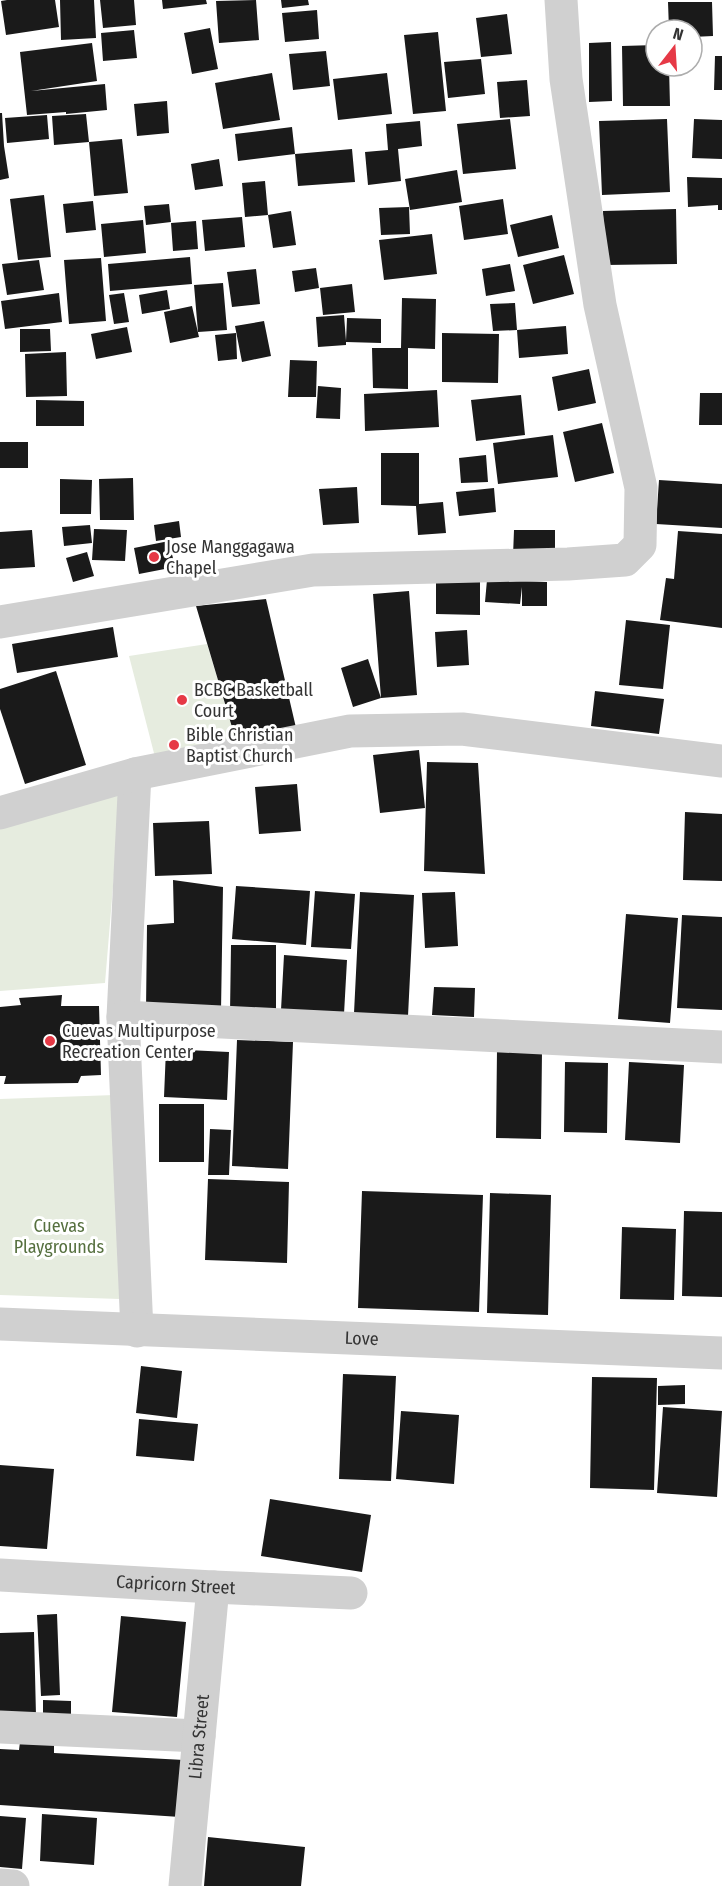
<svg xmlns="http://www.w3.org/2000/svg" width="722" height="1886" viewBox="0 0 722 1886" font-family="'Fira Sans Condensed',sans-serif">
  <rect width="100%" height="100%" fill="#fff"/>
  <path fill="#e6ecdf" d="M207 644 237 744 156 761 129 656Z
    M121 790 105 983 0 991V827Z
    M115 1095 120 1299 0 1295V1099Z"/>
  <path fill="#1a1a1a" d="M7 0H55L59 27 6 35 1 1Z
    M60 0H94L96 38 61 40Z
    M100 0H134L136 25 103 28Z
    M162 0H206L207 4 163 9Z
    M256 0 259 40 219 43 216 1Z
    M281 0H308L309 5 282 8Z
    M668 2H712L713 36 692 37V30H669Z
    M317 10 319 39 285 42 282 13Z
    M507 14 512 54 481 57 476 18Z
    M210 28 218 69 192 74 184 33Z
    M134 30 137 58 103 61 101 33Z
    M438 32 446 111 413 114 404 35Z
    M611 42 612 101 589 102V43Z
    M92 43 97 81 31 91 105 84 107 110 66 114V112L27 115 20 52Z
    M656 45V66H669L670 106H623L622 46Z
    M326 51 330 86 293 90 289 54Z
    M715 56H722V90H714Z
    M481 59 485 94 448 98 444 62Z
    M272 73 280 120 223 129 215 83Z
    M387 73 392 114 338 120 333 79Z
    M527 80 530 116 500 118 497 82Z
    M167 101 169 133 137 136 134 104Z
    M0 113H2L4 146 9 178 0 180Z
    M86 114 89 142 54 145 52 116Z
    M47 115 49 139 7 143 5 118Z
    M510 119 516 169 463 174 457 124Z
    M667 119 670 192 602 195 599 121Z
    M694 119 722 120V159L692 158Z
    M420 121 422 146 398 149 401 181 368 185 365 152 388 150 386 124Z
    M292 127 295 154 352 149 355 182 298 186 295 154 238 161 235 134Z
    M122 139 128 193 94 196 89 142Z
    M219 159 223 186 195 190 191 164Z
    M457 170 462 202 410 210 405 179Z
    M687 177 722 178V210H718V205L688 207Z
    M265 181 268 215 245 217 242 183Z
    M44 195 51 257 18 260 10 199Z
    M503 199 508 234 464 240 459 206Z
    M93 201 96 230 66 233 63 204Z
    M169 204 171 222 146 225 144 206Z
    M409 207 410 234 381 235 379 208Z
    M676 209 677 264 605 265 603 211Z
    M291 211 296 245 273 248 268 215Z
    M552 215 559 248 518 257 510 225Z
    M242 217 245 247 205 251 202 220Z
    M143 220 146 253 104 257 101 224Z
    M196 221 198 249 173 251 171 223Z
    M432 234 437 274 384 280 379 240Z
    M564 255 574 294 533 304 523 265Z
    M190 257 192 284 110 291 108 264Z
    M101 258 106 321 69 324 64 260Z
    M39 260 44 290 7 295 2 264Z
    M510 264 515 291 486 296 482 269Z
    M316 268 319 288 295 292 292 271Z
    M256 269 260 304 232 307 227 272Z
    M223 283 227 330 198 332 194 285Z
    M352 284 355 312 323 315 320 288Z
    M167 290 170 309 142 314 139 295Z
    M59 293 62 322 5 329 1 301Z
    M124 293 129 322 114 324 109 295Z
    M402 298 436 299 435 349 408 348V389L373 388 372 348H401Z
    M515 303 517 330 493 331 490 304Z
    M192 306 199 337 170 343 164 312Z
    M344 315 346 341 347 318 381 319V343L346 342V345L318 347 316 317Z
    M264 321 271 356 242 362 235 326Z
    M566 326 568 354 519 358 517 330Z
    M127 327 132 352 96 359 91 334Z
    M20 329H50L51 351 20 352Z
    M236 333 237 359 218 361 215 335Z
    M442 333 499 334 498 383 442 382Z
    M66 352 67 396 26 397 25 354Z
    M290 360 317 361 316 397H288Z
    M589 369 596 403 558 411 552 377Z
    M318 386 341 388 340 419 316 418Z
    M437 390 439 427 365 431 364 394Z
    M700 393H722V425H699Z
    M521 395 525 435 476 441 471 400Z
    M36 400 84 401V426H36Z
    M602 423 614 473 575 482 563 432Z
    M553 435 558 477 498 484 493 443Z
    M0 442H28V468H0Z
    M381 453H419V504L443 502 446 533 418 535 416 506 381 505Z
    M486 455 488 482 461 483 459 458Z
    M133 478 134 520H100L99 479Z
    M60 479 92 480 91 514H60Z
    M659 480 722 484V528L656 524Z
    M357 487 359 523 323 525 319 489Z
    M494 488 496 512 459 516 456 492Z
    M179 521 181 537 156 541 154 525Z
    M90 525 92 543 64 546 62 527Z
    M94 529 127 530 125 561 92 560Z
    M32 530 35 567 0 569V532Z
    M514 530H555V557L513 556Z
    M678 531 722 534V628L660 620 666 578 674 579Z
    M169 541 175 567 139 574 134 548Z
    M87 552 94 576 73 582 66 558Z
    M436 579 480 580V615L436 614Z
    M487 580 547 582V606H522V587L520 604 485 602Z
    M409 591 417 695 381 698 373 594Z
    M266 599 297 732 237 744 196 606Z
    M626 620 670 625 663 689 619 685Z
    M113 627 118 657 17 673 12 644Z
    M467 630 469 665 437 667 435 632Z
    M368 659 381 698 353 707 341 668Z
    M56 671 86 765 25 784 0 709V689Z
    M595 691 664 699 659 734 591 726Z
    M419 750 425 808 380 813 373 755Z
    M427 762 478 763 485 874 424 871Z
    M297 784 301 831 259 834 255 787Z
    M685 812 722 814V881L683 880Z
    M209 821 212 874 155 876 153 823Z
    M173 880 223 887 221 1011 146 1010 147 925 174 923Z
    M236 886 310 891 306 945 232 939Z
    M315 891 355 894 351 949 311 947Z
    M360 892 414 895 408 1016 354 1013Z
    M455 892 458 946 425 948 422 893Z
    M626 914 678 918 670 1023 618 1019Z
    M682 915 722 917V1010L677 1008Z
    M231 945H276V1013H230Z
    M284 955 347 960 344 1014 281 1010Z
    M434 987 475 988 474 1017 432 1015Z
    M62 995 61 1006H99L101 1075 81 1076 78 1083 4 1084 6 1076H0V1007L21 1005 19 998Z
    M237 1040 293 1042 288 1169 232 1166Z
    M166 1049 229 1052 227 1100 164 1097Z
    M497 1050 542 1051 541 1139 496 1138Z
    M565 1062 608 1063 607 1133 564 1132Z
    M629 1062 684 1065 680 1143 625 1140Z
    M159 1104H204V1162H159Z
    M210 1129 231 1130 229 1175H208Z
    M208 1179 289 1182 287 1263 205 1260Z
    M362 1191 483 1195 479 1312 358 1308Z
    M490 1193 551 1195 548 1315 487 1313Z
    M684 1211 722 1212V1297L682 1296Z
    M622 1227 676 1229 674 1300 620 1299Z
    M141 1366 182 1371 177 1418 136 1413Z
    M343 1374 396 1376 391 1481 339 1479Z
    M592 1377 657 1378 654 1490 590 1488Z
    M685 1385V1404L658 1405V1386Z
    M663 1407 722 1411 717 1497 657 1493Z
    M401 1411 459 1415 454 1484 396 1479Z
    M139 1419 198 1424 194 1461 136 1456Z
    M0 1465 54 1469 47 1549 0 1546Z
    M270 1499 371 1515 362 1572 261 1556Z
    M57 1614 60 1695 41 1696 37 1615Z
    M121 1616 186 1622 177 1717 112 1712Z
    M34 1632 36 1716H0V1633Z
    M43 1700 71 1701V1717L43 1716Z
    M21 1734H54V1753L184 1760 180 1817 0 1805V1749L19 1750Z
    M42 1814 97 1818 94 1865 40 1861Z
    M0 1816 26 1818 22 1869 0 1867Z
    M208 1837 305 1847 301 1886H204Z"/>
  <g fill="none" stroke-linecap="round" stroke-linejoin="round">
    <g stroke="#d0d0d0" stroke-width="33">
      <path d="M0 622 313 570 568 564 625 560 640 545 641 488 600 305 566 79 561 0"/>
      <path d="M135 774 123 1017 137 1331"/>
      <path d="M0 813 135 774 350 731 462 729 722 761"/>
      <path d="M123 1017 722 1047"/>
      <path id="s1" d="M0 1324 722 1353"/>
      <path id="s2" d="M0 1575 213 1587 351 1593"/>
      <path d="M0 1727 199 1736"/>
      <path d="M0 1885 13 1886"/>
      <path id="s3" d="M185 1886 213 1587"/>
    </g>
  </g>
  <g fill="#e63946" stroke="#fff" stroke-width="2">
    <circle cx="154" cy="557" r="6"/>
    <circle cx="182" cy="700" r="6"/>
    <circle cx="174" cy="745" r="6"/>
    <circle cx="50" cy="1041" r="6"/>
  </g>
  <g text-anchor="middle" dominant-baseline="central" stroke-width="6" stroke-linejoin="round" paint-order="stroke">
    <g font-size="18" fill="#333" stroke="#fff" text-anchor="start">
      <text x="166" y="547">Jose Manggagawa<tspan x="166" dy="21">Chapel</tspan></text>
      <text x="194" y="690">BCBC Basketball<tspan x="194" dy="21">Court</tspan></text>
      <text x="186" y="735">Bible Christian<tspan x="186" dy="21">Baptist Church</tspan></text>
      <text x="62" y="1031">Cuevas Multipurpose<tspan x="62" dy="21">Recreation Center</tspan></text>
    </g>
    <g font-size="18" fill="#56703f" stroke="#fff">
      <text x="59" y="1226">Cuevas<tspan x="59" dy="21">Playgrounds</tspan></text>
    </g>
    <g font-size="18" fill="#333" stroke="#fff">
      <text stroke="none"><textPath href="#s1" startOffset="362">Love</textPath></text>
      <text stroke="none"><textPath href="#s2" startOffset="176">Capricorn Street</textPath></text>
      <text stroke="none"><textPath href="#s3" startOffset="150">Libra Street</textPath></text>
    </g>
  </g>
  <g transform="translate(674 48) rotate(17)"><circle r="28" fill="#ffffff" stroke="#adadad" stroke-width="1.5"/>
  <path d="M0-4.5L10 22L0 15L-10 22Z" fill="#e63946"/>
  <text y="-9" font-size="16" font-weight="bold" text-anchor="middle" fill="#333333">N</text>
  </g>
</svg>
